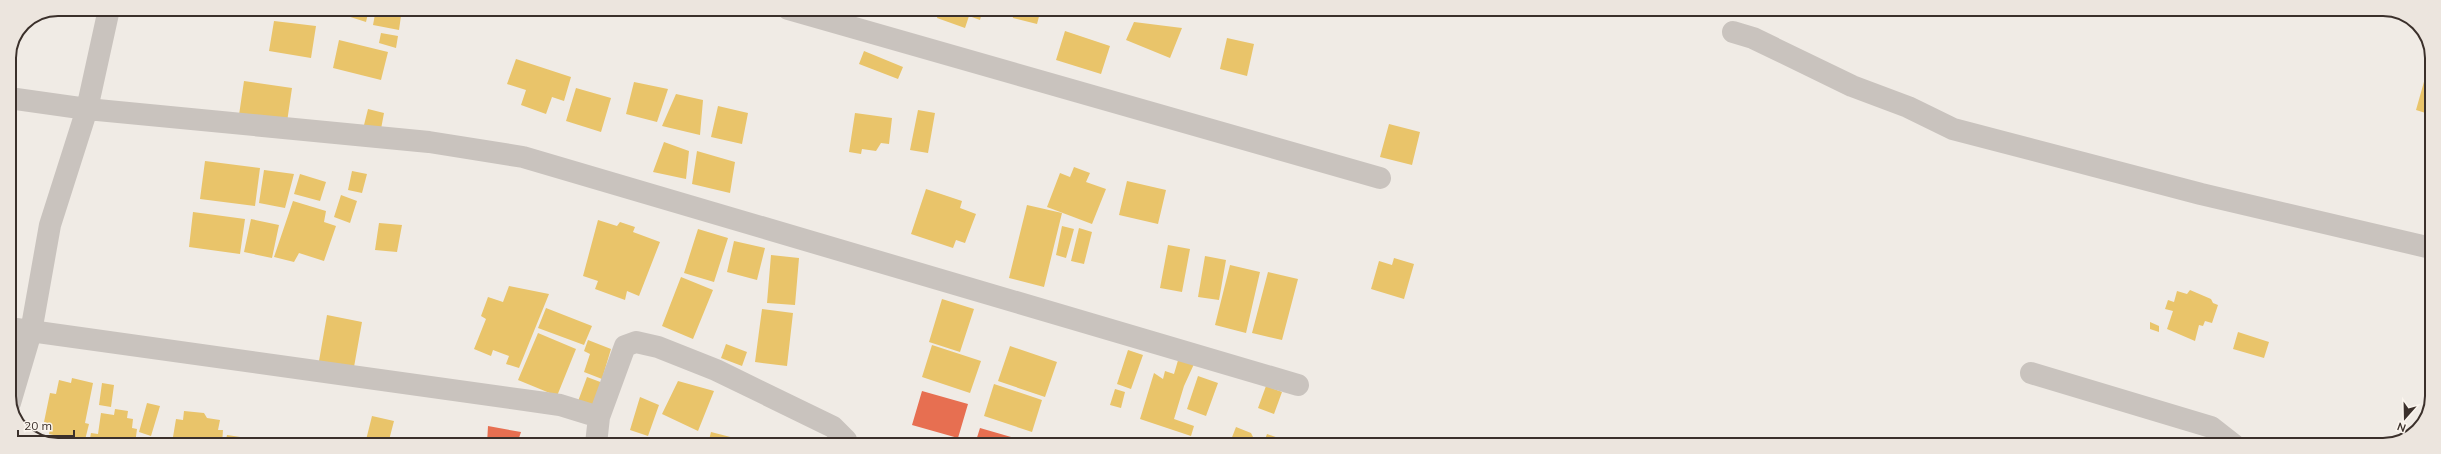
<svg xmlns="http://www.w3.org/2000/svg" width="2441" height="454" viewBox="0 0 2441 454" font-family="Mulish,sans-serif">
  <rect width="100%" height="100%" fill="#f0ebe5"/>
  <path fill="#e9c46a" d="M239 9H263V14Z
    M342 9H369L366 22 341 14Z
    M376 9H402L399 30 373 25Z
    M934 9H983L980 20 969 16 965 28 937 18 939 11Z
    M1011 9H1041L1037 24 1013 18Z
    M1245 9H1268L1265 15Z
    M274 21 316 26 311 58 269 51Z
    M1134 22 1182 28 1170 58 1126 40Z
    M1065 31 1110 46 1101 74 1056 60Z
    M381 33 398 36 396 48 379 43Z
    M1227 38 1254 44 1247 76 1220 69Z
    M339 40 388 52 381 80 333 68Z
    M864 51 903 67 898 79 859 64Z
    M516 59 571 77 564 101 552 97 546 114 521 105 526 90 507 84Z
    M2429 64 2432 65V115L2416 110Z
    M244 81 292 88 287 122 239 115Z
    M634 82 668 89 657 122 626 114Z
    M576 88 611 98 601 132 566 121Z
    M676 94 703 100 700 135 662 126Z
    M718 106 748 113 742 144 711 137Z
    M368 109 384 113 381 129 364 125Z
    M918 110 935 113 928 153 910 150Z
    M855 113 892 118 889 144 881 143 876 151 862 149 861 154 849 152Z
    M1389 124 1420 132 1412 165 1380 157Z
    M664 142 689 151 686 179 653 172Z
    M697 151 735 162 730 193 692 184Z
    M205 161 260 168 255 206 200 199Z
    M1074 167 1090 173 1086 182 1106 189 1092 224 1047 207 1060 173 1070 177Z
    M264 170 294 174 285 208 259 203Z
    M352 171 367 174 362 193 348 190Z
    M300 174 326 182 320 201 294 194Z
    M1127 181 1166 190 1158 224 1119 215Z
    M926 189 962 201 960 208 976 214 965 243 956 240 953 248 911 234Z
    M341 195 357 201 350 223 334 217Z
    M293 201 326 211 324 222 336 226 324 261 299 253 294 262 274 257Z
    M1027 205 1062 213 1044 287 1009 278Z
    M193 212 245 219 240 254 189 247Z
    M251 219 279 225 272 258 244 252Z
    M598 220 617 226 620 222 635 227 633 232 660 242 639 296 627 291 625 300 595 289 598 281 583 276Z
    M379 223 402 225 397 252 375 250Z
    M1062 226 1074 229 1066 258 1056 255Z
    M1079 228 1092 232 1084 264 1071 261Z
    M698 229 728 238 714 282 684 273Z
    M734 241 765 248 757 280 727 272Z
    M1168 245 1190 249 1182 292 1160 288Z
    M771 255 799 258 795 305 767 303Z
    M1205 256 1226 260 1219 300 1198 297Z
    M1394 258 1414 264 1404 299 1371 289 1379 261 1392 265Z
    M1230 265 1260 272 1246 333 1215 325Z
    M1268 272 1298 279 1282 340 1252 333Z
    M681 277 713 290 693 339 662 326Z
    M509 286 549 294 519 368 506 364 509 356 493 350 491 356 474 349 486 319 481 316 488 297 503 302Z
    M2190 290 2211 299 2213 303 2218 305 2212 323 2205 321 2203 326 2199 325 2195 341 2167 329 2173 311 2165 309 2168 300 2174 302 2177 291 2187 294Z
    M942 299 974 309 960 352 929 342Z
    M546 308 592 326 584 345 538 328Z
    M762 309 793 313 787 366 755 362Z
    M327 315 362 322 354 367 319 361Z
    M2150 322 2159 326V332L2150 329Z
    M2238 332 2269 342 2264 358 2233 349Z
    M538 333 576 349 557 396 518 380Z
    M588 340 611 349 602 379 584 372 590 354 584 351Z
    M726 344 747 352 742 366 721 358Z
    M932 345 981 361 970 393 922 377Z
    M1010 346 1057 362 1045 397 998 381Z
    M1128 350 1143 355 1131 389 1117 384Z
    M1179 357 1194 364 1184 386 1174 419 1194 426 1191 436 1140 419 1154 373 1163 379 1165 371 1174 374Z
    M1198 376 1218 383 1206 416 1187 409Z
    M587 377 603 383 593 411 577 404Z
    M72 378 93 383 85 423 89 424 84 444 57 441 58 436 49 434 51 424 44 422 50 393 56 394 59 380 71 383Z
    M678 381 714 391 698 431 662 414Z
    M102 383 114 385 111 407 99 405Z
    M994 384 1042 400 1032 432 984 416Z
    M1266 386 1282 392 1274 414 1258 408Z
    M1115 389 1125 392 1121 408 1110 405Z
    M640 397 659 405 648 436 630 430Z
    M147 403 160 406 151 436 139 432Z
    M115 409 128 411 127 418 133 419 132 428 137 429 135 444H89L91 433 98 434 101 413 114 415Z
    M184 411 204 413 207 418 220 420 218 430H223L222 444H168L169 438 173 437 176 419 183 420Z
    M372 416 394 421 388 444H365Z
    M1236 427 1251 433 1256 443 1261 445H1229Z
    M711 432 746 441 745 444H708Z
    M1267 434 1290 442 1289 445H1263Z
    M227 435 247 438 246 444H225Z
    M442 437 477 442V444H442Z"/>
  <path fill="#e76f51" d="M922 391 968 404 958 438 912 425Z
    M488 426 521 432 517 444H487Z
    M980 428 1028 442 1027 444H975Z"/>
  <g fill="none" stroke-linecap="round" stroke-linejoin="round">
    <path stroke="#c9c3be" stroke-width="22" d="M788 9 1380 178
      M1733 32 1753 38 1852 86 1908 107 1953 129 2201 194 2431 248
      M9 98 87 109 429 142 523 157 1298 385
      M9 328 560 405 599 417 596 444
      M2031 373 2211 427 2234 445
      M10 403 31 332 50 225 87 109 109 9
      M599 417 625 346 636 342 658 347 716 370 833 427 846 440 847 444"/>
  </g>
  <path d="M0 0H2441V454H0ZM58 16H2383A42 42 0 0 1 2425 58V396A42 42 0 0 1 2383 438H58A42 42 0 0 1 16 396V58A42 42 0 0 1 58 16Z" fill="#ece5de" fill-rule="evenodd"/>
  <path fill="none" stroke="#3b302b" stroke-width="2" d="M58 16H2383A42 42 0 0 1 2425 58V396A42 42 0 0 1 2383 438H58A42 42 0 0 1 16 396V58A42 42 0 0 1 58 16Z"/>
  <g transform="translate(2405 418) rotate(200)" stroke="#fbf5ee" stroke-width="3" paint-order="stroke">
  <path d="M0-3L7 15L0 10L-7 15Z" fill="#3b302b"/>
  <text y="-6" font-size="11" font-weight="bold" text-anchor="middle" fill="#3b302b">N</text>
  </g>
  <path d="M18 430v6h56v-6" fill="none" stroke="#3b302b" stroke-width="2"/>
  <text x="24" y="430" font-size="12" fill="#3b302b" stroke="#fbf5ee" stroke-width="3" paint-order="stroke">20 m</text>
</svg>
